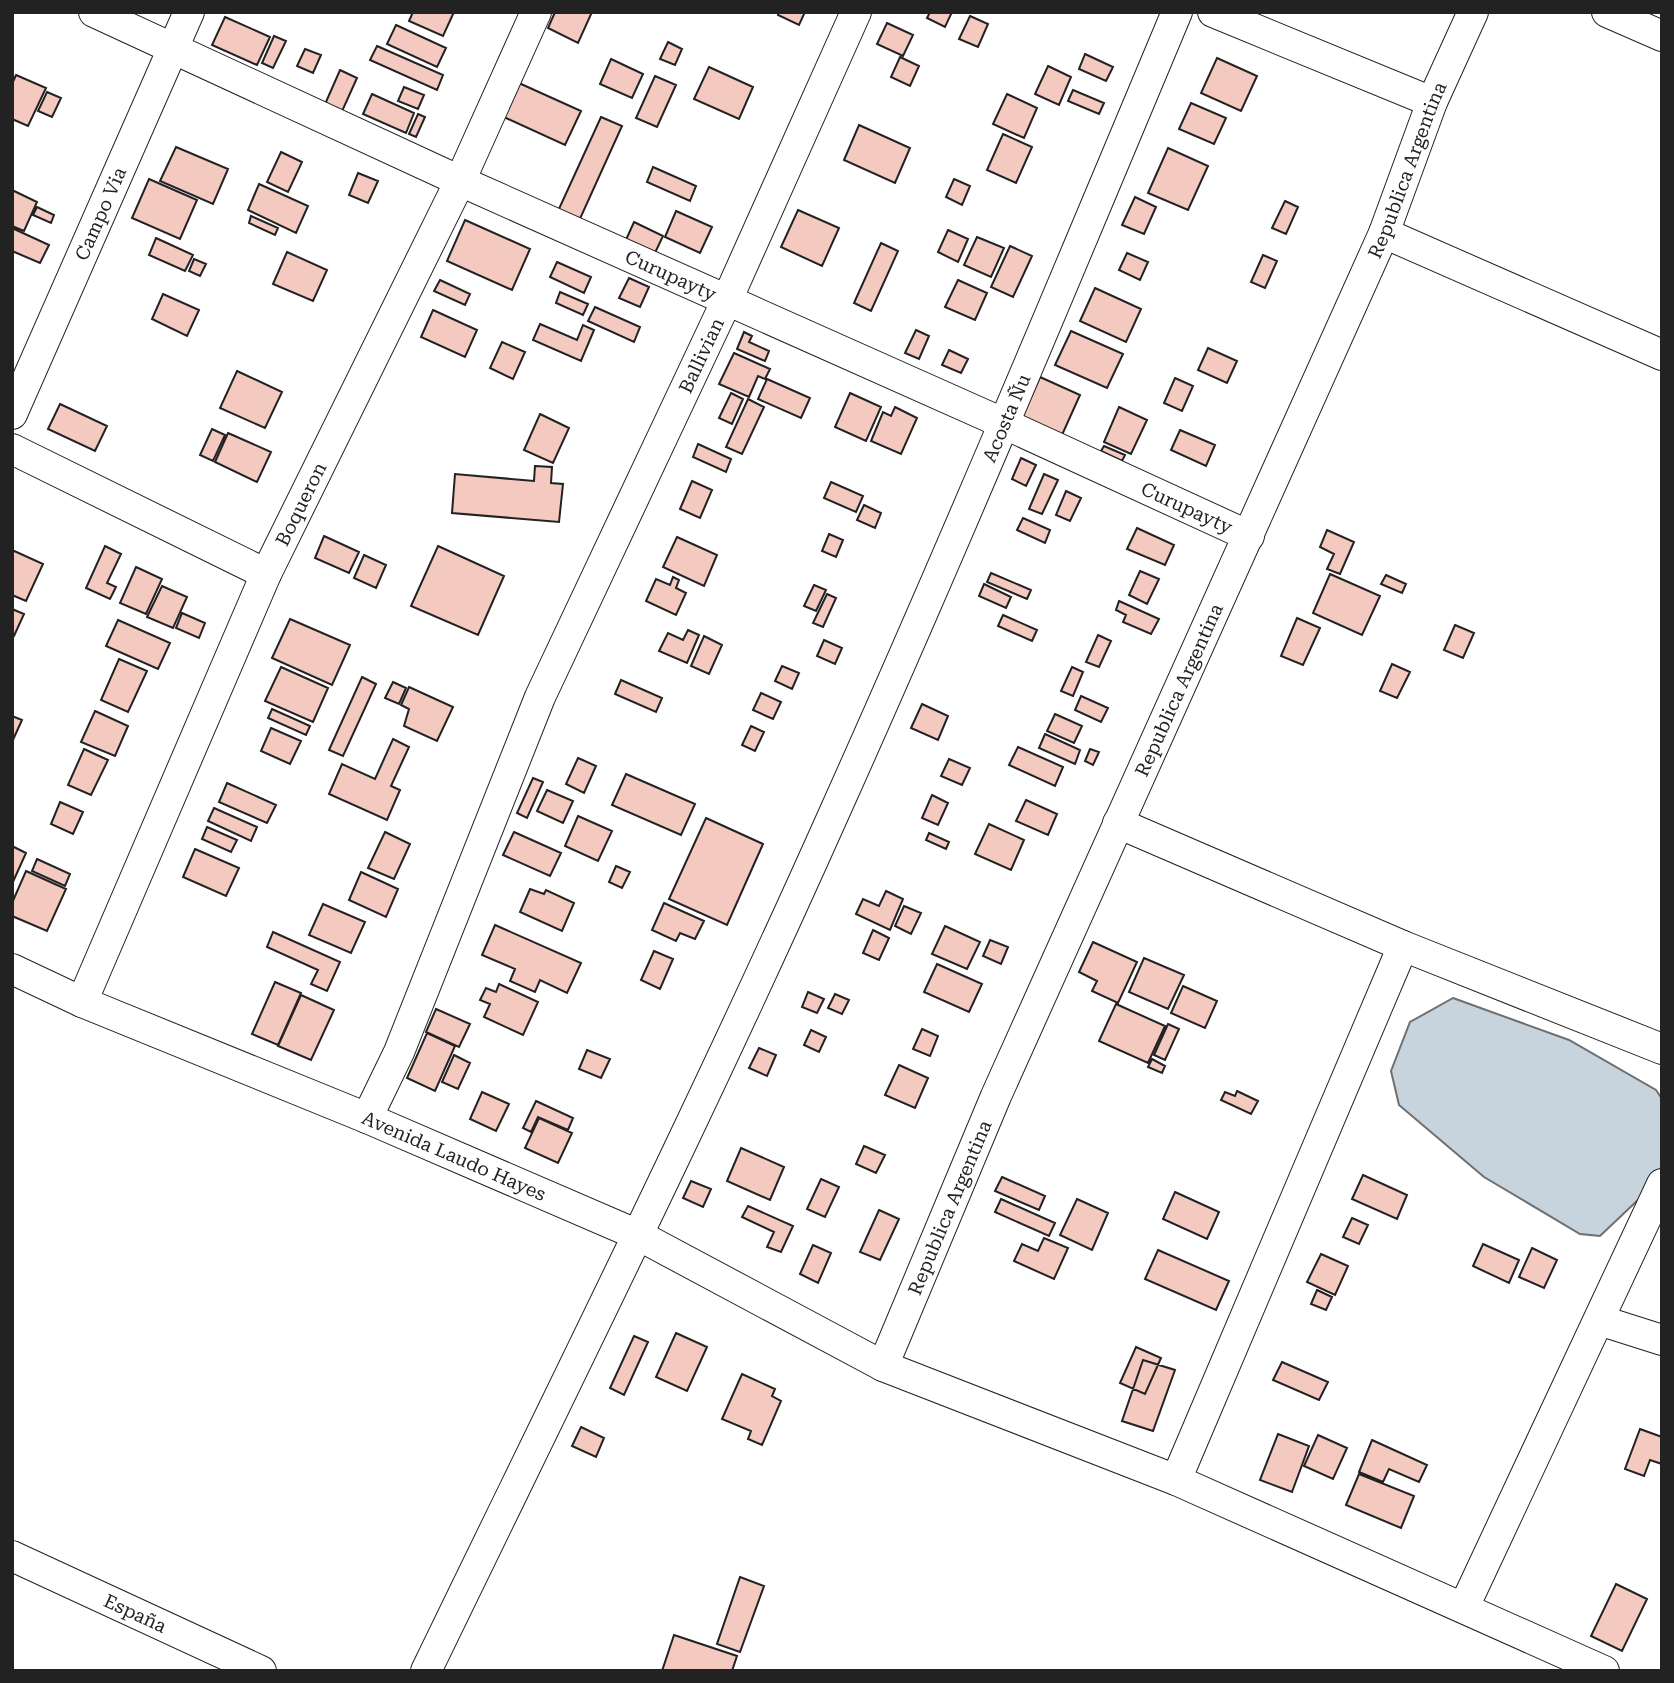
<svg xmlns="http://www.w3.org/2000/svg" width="1674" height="1683" viewBox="0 0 1674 1683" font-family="'Roboto Serif',serif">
  <rect width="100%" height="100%" fill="#fff"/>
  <path fill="#c7d3dd" stroke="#6f6f6f" stroke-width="2" d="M1453 998 1569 1040 1656 1090 1662 1099V1166L1640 1198 1600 1236 1580 1234 1484 1177 1399 1105 1391 1071 1410 1022Z"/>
  <path fill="#f3c9c0" stroke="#222" stroke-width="2" d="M413 12H454L443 36 409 21Z
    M555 12H592L578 43 548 28Z
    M779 12H805L799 25 778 15Z
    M930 12H952L945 27 927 18Z
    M970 16 988 24 978 47 959 39Z
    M225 17 270 37 257 65 212 45Z
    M887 23 913 35 903 56 877 44Z
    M396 25 446 48 437 67 387 44Z
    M274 36 286 41 273 68 262 63Z
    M668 42 682 49 675 65 660 59Z
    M377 46 443 75 437 90 370 60Z
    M305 49 321 55 313 73 297 66Z
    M1085 54 1113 67 1106 81 1079 69Z
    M900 57 919 66 910 86 891 77Z
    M1217 58 1257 76 1241 111 1201 93Z
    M611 59 643 74 632 98 600 84Z
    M1048 66 1071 77 1059 105 1035 94Z
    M709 67 753 87 739 119 694 99Z
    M340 70 357 78 339 118 322 111Z
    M16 75 46 88 28 126 12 119V84Z
    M655 76 676 85 657 127 636 118Z
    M510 79 581 111 565 145 495 113Z
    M404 87 424 95 418 109 398 101Z
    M1073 90 1104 103 1099 114 1068 101Z
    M47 92 61 98 52 117 38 111Z
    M372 94 414 113 406 133 363 114Z
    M1007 94 1037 108 1024 138 993 124Z
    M1191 103 1226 118 1214 144 1179 129Z
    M418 114 425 117 416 137 409 134Z
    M601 117 622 126 579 221 558 211Z
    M859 125 910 148 895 183 844 160Z
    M1003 134 1032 147 1016 183 987 170Z
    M176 147 228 169 213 204 160 181Z
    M1168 148 1208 166 1188 210 1148 193Z
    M281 152 302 162 288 192 267 182Z
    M653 167 696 186 690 201 647 182Z
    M358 173 378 181 368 203 349 195Z
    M149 179 197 200 180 239 132 218Z
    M954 179 970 186 962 205 946 197Z
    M259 184 308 206 296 233 248 210Z
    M12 190 37 202 24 231 12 226Z
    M1135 197 1156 207 1144 234 1122 225Z
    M1285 201 1298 207 1286 234 1272 228Z
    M37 207 54 215 51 223 33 215Z
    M798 210 839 228 822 266 781 247Z
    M676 211 712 227 700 253 665 237Z
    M251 216 278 228 275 235 249 223Z
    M465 220 530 249 512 290 447 261Z
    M634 222 663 236 654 255 625 242Z
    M12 228 49 245 40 263 12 251Z
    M948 230 968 239 958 262 938 252Z
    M977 237 1004 248 991 277 964 265Z
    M156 238 193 255 185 271 149 255Z
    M881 243 898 251 871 311 854 303Z
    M1010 246 1032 256 1013 297 991 287Z
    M287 252 327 270 313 301 273 284Z
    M1127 253 1148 262 1140 280 1119 270Z
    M1263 255 1277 261 1265 288 1251 282Z
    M194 259 206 264 200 276 189 271Z
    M557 262 591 277 584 293 550 277Z
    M629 278 649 287 640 307 619 298Z
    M440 280 470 294 465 305 434 291Z
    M958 280 987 293 975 320 945 307Z
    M1095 288 1141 309 1126 342 1080 321Z
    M560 292 588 304 583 315 556 303Z
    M163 294 199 310 187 336 152 319Z
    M595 307 640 327 634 342 588 321Z
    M433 310 477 330 465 357 421 337Z
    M540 324 577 340 583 325 594 330 581 361 533 340Z
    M916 330 929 336 919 359 905 353Z
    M1071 331 1123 354 1107 388 1055 365Z
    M744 332 752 336 749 342 769 351 765 361 737 349Z
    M502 342 525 352 513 379 490 368Z
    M1208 348 1237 361 1227 383 1198 370Z
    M949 350 968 359 961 373 942 365Z
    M734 353 770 369 765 379 758 376 749 397 719 384Z
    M237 371 282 392 265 428 220 408Z
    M1040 377 1080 395 1062 435 1022 417Z
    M1175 378 1193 386 1182 411 1164 403Z
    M767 379 810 398 801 418 758 399Z
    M731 393 743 399 732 424 719 418Z
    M850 393 881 407 866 441 835 427Z
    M748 399 764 407 742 454 726 447Z
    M60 404 107 426 95 451 48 429Z
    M895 407 917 418 901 454 871 441 883 412 891 416Z
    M1119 407 1147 420 1131 454 1104 442Z
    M540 414 569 428 553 463 524 450Z
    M212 429 225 435 213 461 200 455Z
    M1180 430 1215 445 1206 466 1171 450Z
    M228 433 271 452 257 482 215 462Z
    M698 444 731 459 726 472 693 457Z
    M1104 446 1125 455 1122 461 1101 451Z
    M1021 458 1036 465 1026 486 1012 479Z
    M535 466 552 467 551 483 563 484 559 522 452 513 455 474 534 481Z
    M1044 474 1058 480 1042 514 1029 509Z
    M692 481 712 490 700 518 680 509Z
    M831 482 863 496 856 512 824 498Z
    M1066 491 1081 498 1070 521 1056 515Z
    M864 505 881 513 875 528 857 520Z
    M1023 518 1050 530 1045 543 1017 530Z
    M1137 528 1174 545 1165 565 1127 549Z
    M1327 530 1354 542 1340 574 1327 569 1334 554 1320 547Z
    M829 534 843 540 836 557 822 551Z
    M324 536 359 552 349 573 315 558Z
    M677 537 717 555 704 586 663 567Z
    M105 546 121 554 107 583 116 587 110 599 86 588Z
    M438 546 504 576 478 635 411 606Z
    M12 550 43 564 26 601 12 595Z
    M364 555 386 565 376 588 354 578Z
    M136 567 162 579 146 614 120 603Z
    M1140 571 1159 579 1147 604 1129 595Z
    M991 573 1031 590 1027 599 987 582Z
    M1330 574 1380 596 1362 635 1313 613Z
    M1386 575 1406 584 1402 593 1381 584Z
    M673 577 679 580 676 588 686 593 676 615 646 601 656 579 670 585Z
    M984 584 1011 597 1006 608 979 596Z
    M814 585 826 590 816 611 804 606Z
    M162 586 187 597 173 628 147 617Z
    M827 594 836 598 823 627 813 623Z
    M1119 601 1159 619 1151 634 1123 622 1126 615 1116 610Z
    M12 609 24 614 14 636H12Z
    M182 613 205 623 199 638 176 628Z
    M1003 615 1037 630 1032 641 998 626Z
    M1297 618 1320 628 1303 665 1281 656Z
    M290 619 350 645 332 685 272 658Z
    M118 620 170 643 158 669 106 646Z
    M1455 625 1474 633 1463 658 1444 650Z
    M688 630 699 635 687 663 659 651 668 633 683 640Z
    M1098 635 1111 641 1099 667 1086 662Z
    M704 636 722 645 709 674 691 666Z
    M824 640 842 648 835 664 817 656Z
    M119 659 147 671 128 712 101 700Z
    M1392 664 1410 672 1397 698 1380 691Z
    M782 666 799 673 792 689 775 681Z
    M281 667 328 688 313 722 265 701Z
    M1072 667 1083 672 1073 696 1061 691Z
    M362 677 376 684 343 756 329 750Z
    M621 680 662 698 656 712 615 694Z
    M393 682 406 688 399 704 385 698Z
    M409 687 453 707 437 741 404 726 409 709 401 705Z
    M761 693 781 702 773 719 753 710Z
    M1081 696 1108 708 1101 722 1075 710Z
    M922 704 948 716 938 740 911 728Z
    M272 709 310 726 306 735 268 718Z
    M95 711 128 726 115 756 81 742Z
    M1055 714 1082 726 1074 743 1047 731Z
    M12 716 22 720 12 742Z
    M751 726 764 732 755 751 742 745Z
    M271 728 301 741 290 764 261 751Z
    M1045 734 1080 750 1075 764 1039 748Z
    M393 739 409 747 391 786 400 790 387 820 329 794 342 764 375 779Z
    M1018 747 1063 767 1055 786 1009 765Z
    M84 749 108 760 91 795 68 785Z
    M1090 749 1099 752 1093 765 1085 761Z
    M578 758 596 766 584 793 566 784Z
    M949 759 970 768 962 785 941 776Z
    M626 774 695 804 681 835 612 805Z
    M533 778 543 782 527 818 517 813Z
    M227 783 276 805 267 823 219 802Z
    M547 790 573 801 563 823 537 811Z
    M932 795 948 803 938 825 922 818Z
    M1026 800 1057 814 1048 835 1016 821Z
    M60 802 83 812 73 834 51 824Z
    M214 808 257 827 251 841 208 821Z
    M578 816 612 831 598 861 565 846Z
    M706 818 763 844 727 925 669 899Z
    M989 824 1024 840 1011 870 975 854Z
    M207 827 237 840 231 852 202 839Z
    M385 832 410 844 394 879 368 868Z
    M514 832 561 853 550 876 503 855Z
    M929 833 949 842 946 849 926 840Z
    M12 846 26 853 12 884Z
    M195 849 239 868 226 896 183 877Z
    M37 859 70 874 65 886 32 871Z
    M616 866 630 872 622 888 609 882Z
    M26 871 66 889 47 931 12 916V903Z
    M361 872 398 889 386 917 349 900Z
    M530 889 544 894 546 890 574 903 562 931 520 912Z
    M886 891 903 899 890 930 856 914 863 899 879 906Z
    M664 903 704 921 695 939 680 933 676 941 652 930Z
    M323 904 365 922 351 953 309 935Z
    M904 906 921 913 911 934 895 926Z
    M495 925 581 963 567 993 540 980 535 992 510 981 515 969 482 955Z
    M945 926 980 942 967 969 932 954Z
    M873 930 889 938 879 960 863 953Z
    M273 932 340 962 327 991 311 984 318 970 267 947Z
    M990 940 1008 947 1001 964 983 956Z
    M1093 942 1137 962 1118 1003 1092 991 1097 981 1079 972Z
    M654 951 673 959 660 989 641 980Z
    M1144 958 1184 975 1168 1009 1129 992Z
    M937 964 982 984 969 1012 924 992Z
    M275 982 301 993 278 1045 252 1034Z
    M499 984 538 1002 523 1035 484 1017 490 1004 480 1000 486 988 496 992Z
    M1183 986 1217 1001 1205 1028 1171 1013Z
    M808 992 824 999 817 1013 802 1007Z
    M835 994 849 1000 842 1014 828 1008Z
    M301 995 334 1010 311 1060 278 1046Z
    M1116 1004 1165 1026 1148 1063 1099 1041Z
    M436 1009 470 1024 459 1047 426 1032Z
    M1168 1024 1179 1029 1165 1060 1154 1055Z
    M922 1029 938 1036 930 1056 913 1049Z
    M811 1030 826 1037 819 1052 804 1045Z
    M427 1033 455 1046 435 1091 407 1078Z
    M759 1048 776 1055 767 1076 749 1068Z
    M587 1050 610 1059 601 1078 579 1069Z
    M454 1055 470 1063 458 1089 442 1082Z
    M1152 1059 1165 1066 1162 1073 1148 1067Z
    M899 1065 928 1078 915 1108 885 1095Z
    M1237 1091 1258 1101 1251 1114 1221 1100 1225 1092 1235 1096Z
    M482 1092 509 1104 496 1131 470 1119Z
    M536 1101 573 1118 568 1130 538 1117 531 1132 523 1128Z
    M539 1118 572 1133 558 1163 525 1148Z
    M864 1146 885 1155 876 1173 856 1164Z
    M741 1148 784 1167 770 1200 727 1181Z
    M1363 1175 1407 1195 1397 1219 1352 1199Z
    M1002 1177 1045 1196 1039 1210 995 1191Z
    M821 1179 839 1187 825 1217 807 1209Z
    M691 1181 711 1189 703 1207 683 1198Z
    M1175 1192 1219 1212 1207 1239 1163 1219Z
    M1001 1199 1055 1223 1049 1236 995 1212Z
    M1077 1199 1108 1213 1092 1250 1060 1235Z
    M748 1206 793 1226 781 1252 767 1247 774 1232 742 1217Z
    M879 1210 899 1219 880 1260 860 1252Z
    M1352 1218 1368 1225 1359 1244 1343 1237Z
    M1044 1238 1068 1248 1054 1279 1014 1261 1022 1244 1038 1251Z
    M1483 1244 1519 1260 1509 1283 1473 1266Z
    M813 1245 831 1253 818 1283 800 1274Z
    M1532 1248 1557 1260 1544 1288 1519 1277Z
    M1158 1250 1229 1281 1216 1310 1145 1279Z
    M1321 1254 1348 1266 1335 1295 1307 1282Z
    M1317 1290 1332 1297 1326 1310 1311 1304Z
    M676 1333 707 1347 687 1391 656 1377Z
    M634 1336 648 1342 624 1395 610 1388Z
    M1136 1347 1161 1358 1145 1394 1120 1383Z
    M1143 1360 1175 1370 1153 1431 1122 1421Z
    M1282 1362 1328 1382 1319 1400 1273 1380Z
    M742 1374 775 1389 772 1396 781 1401 762 1445 748 1439 751 1431 722 1419Z
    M581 1427 604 1438 596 1457 572 1446Z
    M1640 1429 1662 1437V1464L1650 1460 1644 1476 1625 1469Z
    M1278 1434 1309 1446 1292 1492 1260 1480Z
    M1318 1435 1347 1448 1333 1479 1304 1466Z
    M1372 1440 1427 1465 1419 1482 1389 1469 1383 1482 1359 1472Z
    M1359 1474 1414 1496 1401 1528 1346 1505Z
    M740 1577 764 1586 740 1652 717 1644Z
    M1616 1584 1647 1599 1622 1651 1591 1636Z
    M674 1635 737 1656 732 1671H662Z"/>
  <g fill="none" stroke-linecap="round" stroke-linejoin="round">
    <defs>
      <g id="minor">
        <path id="s1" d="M94 12 460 181 1005 424 1249 536"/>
        <path d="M1213 12 1432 102"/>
        <path d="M1607 12 1662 36"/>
        <path d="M1384 233 1662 355"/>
        <path id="s2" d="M12 414 189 12"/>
        <path d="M12 449 266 574"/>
        <path d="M1118 823 1403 946 1662 1049"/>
        <path id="s3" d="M12 969 82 1002 367 1118 638 1235 883 1366 1176 1480 1604 1671"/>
        <path id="s4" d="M82 1002 266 574 460 181 536 12"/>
        <path id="s5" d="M367 1118 399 1052 540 697 727 300 856 12"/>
        <path d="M1599 1320 1662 1340"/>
        <path id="s6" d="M883 1366 996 1096 1384 233 1432 102 1473 12"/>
        <path d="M1176 1480 1403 946"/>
        <path id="s7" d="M12 1556 261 1671"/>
        <path d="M1464 1607 1662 1184"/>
        <path id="s8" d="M426 1671C563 1388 703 1107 831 820 951 553 1064 282 1177 12"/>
      </g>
    </defs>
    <use href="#minor" stroke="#222" stroke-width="32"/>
    <use href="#minor" stroke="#fff" stroke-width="30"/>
  </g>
  <g text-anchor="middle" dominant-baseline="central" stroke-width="5" stroke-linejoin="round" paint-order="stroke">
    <g font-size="19" fill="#222" stroke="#fff">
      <text stroke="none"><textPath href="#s6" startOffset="1306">Republica Argentina</textPath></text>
      <text stroke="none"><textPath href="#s2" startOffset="219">Campo Via</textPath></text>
      <text stroke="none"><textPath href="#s1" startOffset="634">Curupayty</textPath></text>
      <text stroke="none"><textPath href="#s5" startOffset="833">Ballivian</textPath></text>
      <text stroke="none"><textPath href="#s8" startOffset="1381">Acosta Ñu</textPath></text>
      <text stroke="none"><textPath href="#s4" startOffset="544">Boqueron</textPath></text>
      <text stroke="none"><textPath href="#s1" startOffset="1200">Curupayty</textPath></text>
      <text stroke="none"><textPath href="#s6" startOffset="738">Republica Argentina</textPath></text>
      <text stroke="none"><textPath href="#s3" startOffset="480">Avenida Laudo Hayes</textPath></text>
      <text stroke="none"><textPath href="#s6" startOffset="172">Republica Argentina</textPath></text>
      <text stroke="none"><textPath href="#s7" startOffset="136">España</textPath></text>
    </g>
  </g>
  <rect width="1674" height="1683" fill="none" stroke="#222222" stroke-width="28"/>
</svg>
